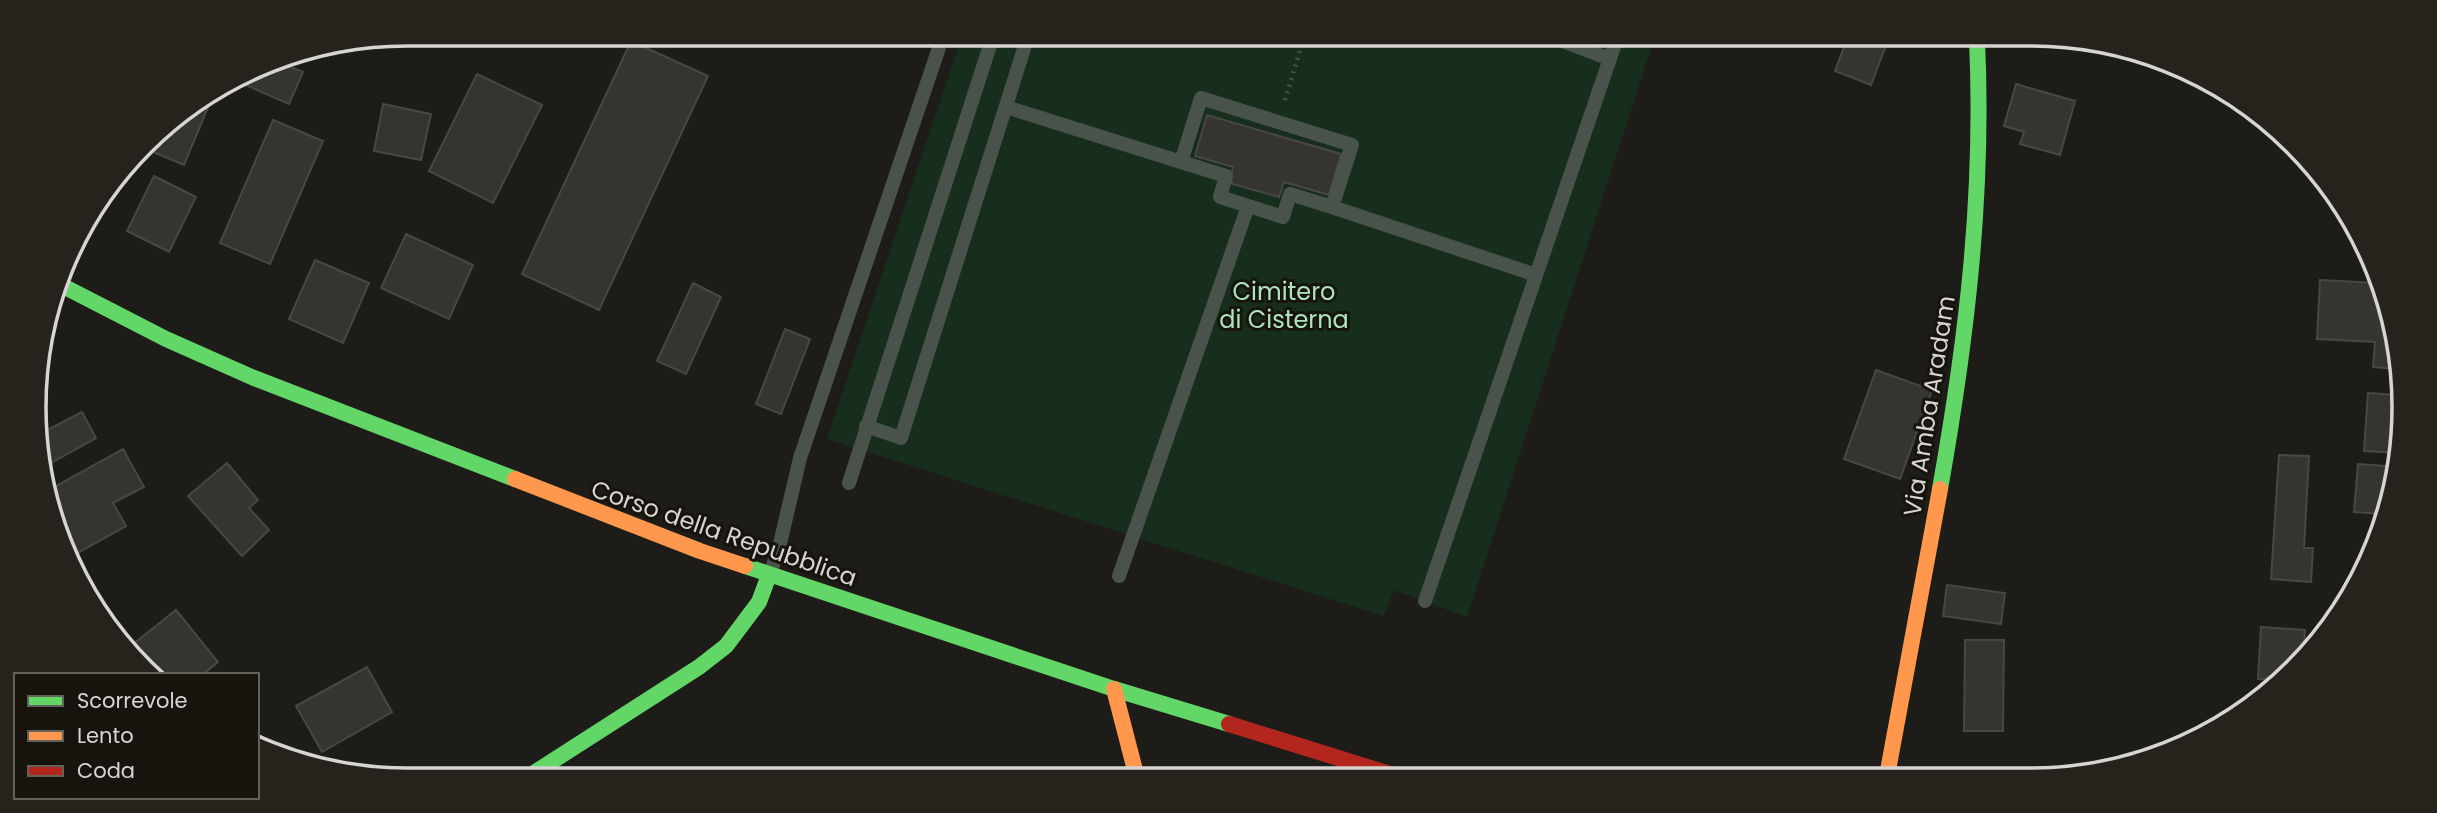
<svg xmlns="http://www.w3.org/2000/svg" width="2437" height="813" viewBox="0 0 2437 813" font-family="Poppins,sans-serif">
  <rect width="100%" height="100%" fill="#1e1c18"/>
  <path fill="#182e1d" d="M962 36 1654 39 1467 617 1394 590 1384 616 827 439Z"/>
  <path fill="#363430" stroke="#484744" stroke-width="2" d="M1847 39 1888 40 1871 85 1835 71Z
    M631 41 708 76 599 310 522 274Z
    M274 60 303 72 289 104 239 82 242 75 264 62Z
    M477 74 542 105 493 203 429 171Z
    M2016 84 2075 101 2060 155 2020 144 2024 132 2004 126Z
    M200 101 209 105 184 165 153 152 166 123Z
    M383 104 431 114 421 160 374 151Z
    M1207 115 1341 154 1329 195 1284 182 1279 197 1229 183 1233 167 1195 156Z
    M273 120 323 141 270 264 220 243Z
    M154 176 196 197 169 252 127 231Z
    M406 234 473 265 449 319 381 288Z
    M315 260 369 283 343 343 289 319Z
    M2320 280 2376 283 2397 334V369L2373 367 2375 342 2317 339Z
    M693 283 721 297 686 374 657 361Z
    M785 329 810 339 781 414 756 404Z
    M1876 370 1932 390 1900 479 1844 459Z
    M2368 393 2397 395V453L2364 451Z
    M82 412 96 438 44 467 41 433Z
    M123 449 144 487 113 503 126 526 72 556 46 503 45 492Z
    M2279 455 2309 456 2304 548H2313L2311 582 2271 579Z
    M227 463 258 500 249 508 269 530 242 556 188 496Z
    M2358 464 2397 467 2396 480 2383 514 2354 512Z
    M75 554 100 601 95 603 72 556Z
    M1947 585 2005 593 2001 624 1943 616Z
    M176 610 218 662 202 675H154L127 649Z
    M2261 627 2305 630 2303 659 2294 671 2281 680 2258 679Z
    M1965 640H2004L2003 731H1964Z
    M367 667 392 712 322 752 296 706Z"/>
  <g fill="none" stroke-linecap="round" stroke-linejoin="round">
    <path stroke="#4b504b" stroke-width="4.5" stroke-dasharray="2 5" stroke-linecap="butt" d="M1285 100 1304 37"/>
    <path stroke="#49534c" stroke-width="14" d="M1554 38 1610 59
      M1201 98 1352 145 1332 207 1290 194 1283 217 1220 197 1226 176 1181 162Z
      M1006 107 1181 162
      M1332 207 1536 275
      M866 426 901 438 1028 36
      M849 483 993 36
      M770 574 779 548 800 458 943 36
      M1119 576 1248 206
      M1425 601 1617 38"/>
    <path stroke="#63d668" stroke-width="16" d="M59 284 166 339 254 378 515 479
      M1940 489C1967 337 1984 194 1977 40
      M745 566 1114 689 1229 724
      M534 773 699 667 726 646 759 602 769 575"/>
    <path stroke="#ff974d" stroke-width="16" d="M515 479 700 551 745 566
      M1114 689 1136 774
      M1887 776 1940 489"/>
    <path stroke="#b3261e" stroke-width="16" d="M1229 724 1393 775"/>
  </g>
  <g text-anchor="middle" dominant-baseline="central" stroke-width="6" stroke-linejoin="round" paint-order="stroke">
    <g font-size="24" fill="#aee4bb" stroke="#17140d">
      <text x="1284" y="291">Cimitero<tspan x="1284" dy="28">di Cisterna</tspan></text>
    </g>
    <g font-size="24" fill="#d7d5d1" stroke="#17140d">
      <text transform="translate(1929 406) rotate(-81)">Via Amba Aradam</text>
      <text transform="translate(724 533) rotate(19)">Corso della Repubblica</text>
    </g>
  </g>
  <path d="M0 0H2437V813H0ZM407 46H2031A361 361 0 0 1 2392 407V407A361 361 0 0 1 2031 768H407A361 361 0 0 1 46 407V407A361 361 0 0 1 407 46Z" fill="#26231d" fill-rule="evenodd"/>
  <path fill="none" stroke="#d7d5d1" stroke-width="3.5" d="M407 46H2031A361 361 0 0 1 2392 407V407A361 361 0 0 1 2031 768H407A361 361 0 0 1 46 407V407A361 361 0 0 1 407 46Z"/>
  <rect x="14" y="673" width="245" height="126" fill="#17140d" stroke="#64615b" stroke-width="2"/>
  <rect x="28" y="696" width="35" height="10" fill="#63d668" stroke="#64615b" stroke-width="2"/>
  <text x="77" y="708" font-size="21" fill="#d7d5d1">Scorrevole</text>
  <rect x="28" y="731" width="35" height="10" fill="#ff974d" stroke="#64615b" stroke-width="2"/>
  <text x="77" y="743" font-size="21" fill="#d7d5d1">Lento</text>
  <rect x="28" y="766" width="35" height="10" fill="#b3261e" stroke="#64615b" stroke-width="2"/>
  <text x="77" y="778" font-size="21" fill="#d7d5d1">Coda</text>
</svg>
